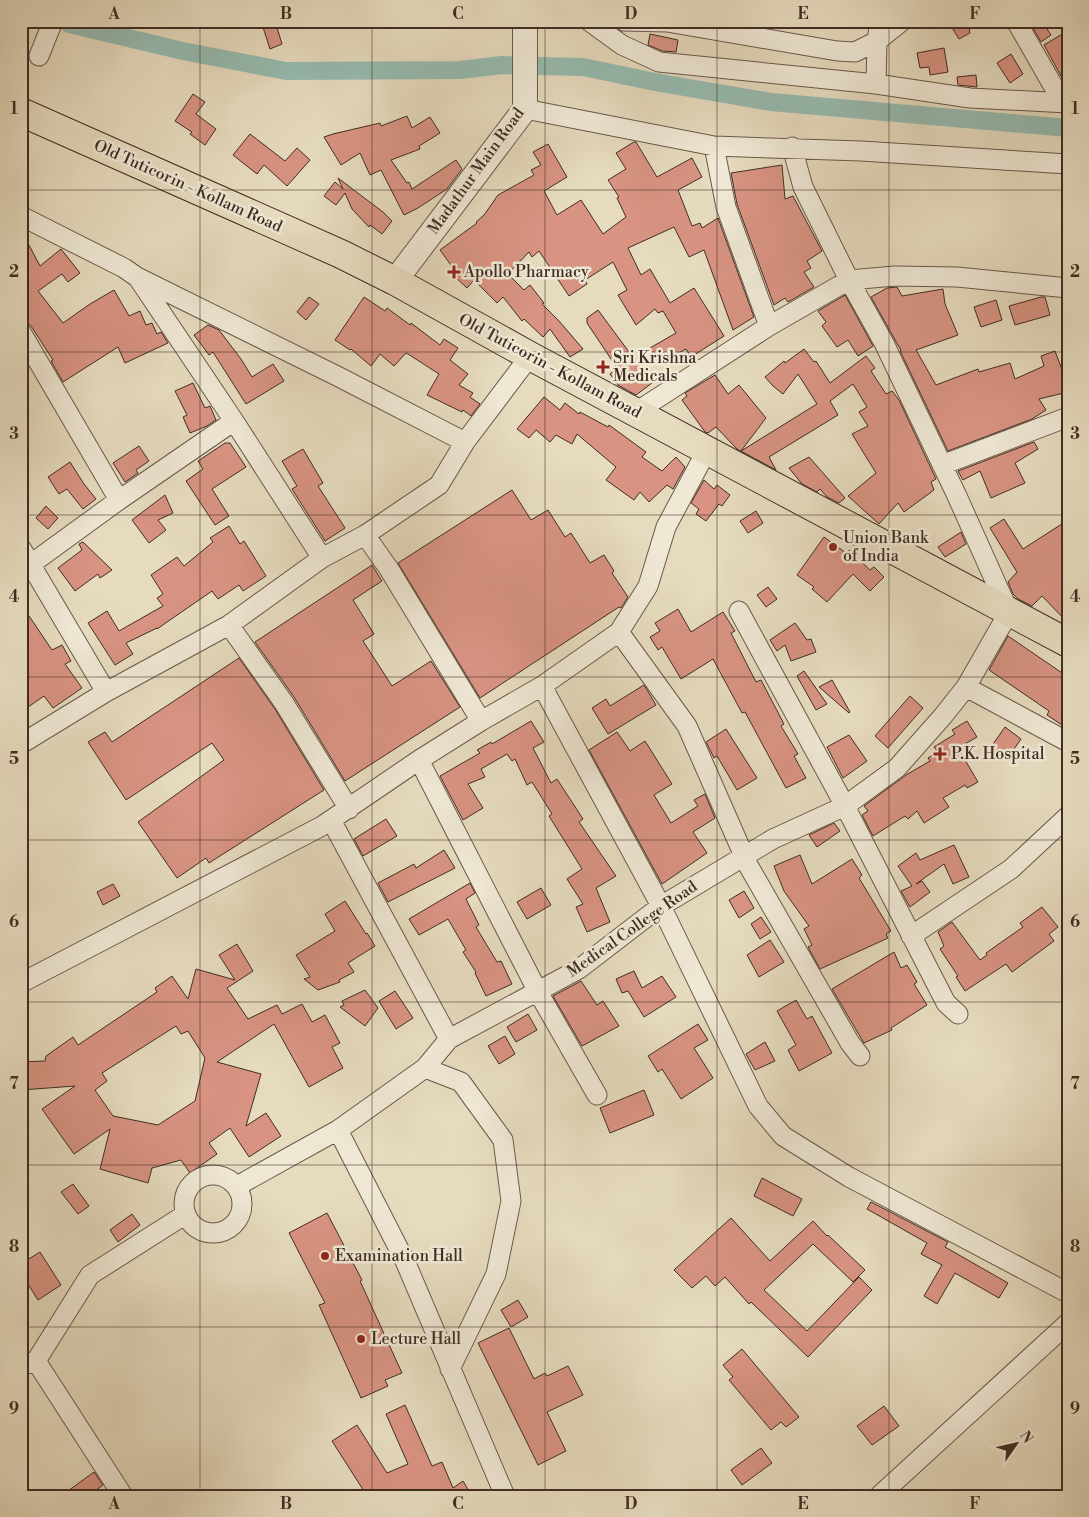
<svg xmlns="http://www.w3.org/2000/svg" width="1089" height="1517" viewBox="0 0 1089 1517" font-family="'Libre Bodoni',serif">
  <rect width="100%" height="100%" fill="#e6dbbf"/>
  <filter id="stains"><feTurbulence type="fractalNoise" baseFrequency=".004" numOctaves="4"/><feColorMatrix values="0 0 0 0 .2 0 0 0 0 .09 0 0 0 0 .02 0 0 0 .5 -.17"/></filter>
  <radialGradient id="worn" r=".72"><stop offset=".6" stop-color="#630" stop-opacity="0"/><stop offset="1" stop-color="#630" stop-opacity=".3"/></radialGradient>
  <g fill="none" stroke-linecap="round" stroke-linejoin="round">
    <path stroke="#96bbb0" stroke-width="18" d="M69 24 183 51 286 71 460 70 502 65 583 67 655 82 771 102 1068 128"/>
  </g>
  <path fill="#d89382" stroke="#402d23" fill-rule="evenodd" d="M261 21H275L282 44 270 49Z
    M948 21H968L970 33 959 39Z
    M1029 21H1042L1051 35 1041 42Z
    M1064 33 1068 40V74L1061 76 1044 45Z
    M650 34 678 40 676 52 662 51 648 45Z
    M944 48 948 72 930 75 929 67 920 68 917 53Z
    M1011 54 1023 74 1010 83 997 63Z
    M976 75 977 87 958 85 957 77Z
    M193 94 205 102 196 114 216 129 205 145 190 134 192 132 175 121Z
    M407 116 412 128 430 117 440 133 419 146 420 149 391 160 407 183 409 182 412 189 456 160 462 169 447 189 418 208 404 215 381 170 370 175 360 153 341 165 324 137 333 134 380 123 381 126Z
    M250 134 285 161 297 148 310 160 287 186 264 165 257 174 233 155Z
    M634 142H636L657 177 692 158 702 177 678 190 692 226 700 223 702 228 718 218 754 317 733 330 704 250 689 257 674 227 628 248 641 275 650 269 670 303 694 288 724 336 691 357 686 349 659 364 650 348 676 333 663 311 658 313 655 309 636 325 618 295 627 290 613 262 585 280 587 284 569 296 539 251 532 257 529 252 508 274 524 290 530 285 544 303 542 304 559 321 583 349 570 357 550 329 543 337 524 319 522 321 503 297 497 303 474 280 467 288 453 275 456 272 440 250 477 223 476 222 484 215 498 195 534 175 531 170 541 165 533 152 548 144 567 177 544 191 557 215 581 200 603 234 626 217 617 198 619 197 608 180 626 169 616 153Z
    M782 165 785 199 793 196 822 251 807 261 811 268 804 272 814 287 788 302 785 298 774 305 737 204 731 173Z
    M338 178 383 212 392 221 382 234 370 225 369 227 352 209 345 193 336 205 324 196 335 182 343 189Z
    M21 230 40 266 61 249 80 273 68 282 62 274 38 291 63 323 90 304 114 290 129 316 140 311 146 325 152 323 157 334 161 332 168 343 125 363 118 347 63 382 51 361 53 360 31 326 21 317Z
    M897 287 902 296 943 289 945 304 958 335 916 350 936 385 978 369 979 372 1010 363 1015 379 1044 366 1041 356 1055 351 1063 372 1068 392 1039 399 1046 410 1032 419 948 451 901 353 900 347H899L871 297 887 288Z
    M845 295 873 346 858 356 848 340 837 347 822 326 826 322 818 311Z
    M309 297 319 304 306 320 297 312Z
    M364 297 385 311 387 308 410 325 411 323 440 345 444 339 458 348 450 360 468 374 459 385 473 393 470 397 480 404 471 416 463 410 462 412 427 395 439 374 408 354 406 353 394 366 380 354 371 366 351 349 350 350 335 340Z
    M1041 297H1045L1050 315 1015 325 1009 306Z
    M996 300 1002 320 981 327 974 307Z
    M598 310 652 383 636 395 618 385 610 374 617 368 587 323V318Z
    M208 325 219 330 241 359 252 377 273 364 284 381 246 404 213 352 209 355 194 335Z
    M804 349 814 362 816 361 830 383 866 356 875 368 871 371 886 394 892 391 899 400 936 479 931 482 934 490 904 512 898 503 879 524 848 496 876 473 852 434 868 426 859 412 867 407 853 384 830 401 838 415 769 457 776 470 737 449 716 427 708 433 705 432 682 400 687 396 685 393 715 375 728 394 739 385 766 418 741 451 817 404 798 374 783 394 773 386 765 377 784 361 785 363Z
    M193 383 205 408 210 406 216 420 207 426 190 433 183 417 187 415 175 391Z
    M544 397 560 410 565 403 579 414 580 412 608 427 609 425 646 452 642 457 662 471 676 457 685 467 673 489 667 485 649 502 640 492 634 500 606 480 616 467 577 434 572 444 556 435 550 442 536 430 529 438 517 429Z
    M1034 442 1038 449 1015 463 1025 483 991 498 980 471 963 480 958 471Z
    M225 443H230L246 467 212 489 229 516 215 525 186 481 203 469 198 461Z
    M139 446 149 461 136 470 138 473 125 482 113 463Z
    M303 449 323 483 318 486 345 528 325 541 292 489 297 486 282 461Z
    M809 457 845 498 839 503 827 497 820 489 817 492 802 484 789 468Z
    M70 462 84 484 96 499 83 509 67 489 59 494 48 477Z
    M704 480 714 489 717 485 730 495 722 506 719 504 706 521 696 514 699 509 691 503Z
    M512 490 531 520 548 510 565 537 571 533 590 563 604 555 614 571 612 573 628 597 621 608 619 607 480 698 398 563Z
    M165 495 173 513 158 520 166 530 149 543 132 520Z
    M46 506 58 518 48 529 36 518Z
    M756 511 763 523 748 533 740 521Z
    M1004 519 1023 549 1068 520V623L1042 596 1032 606 1018 599 1013 594 1008 582 1017 572 990 528Z
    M229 526 240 544 244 541 266 576 243 591 239 585 218 599 212 591 157 629V628L126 643 133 654 115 665 88 623 107 611 119 631 163 606 157 598 163 594 151 575 177 557 184 566 213 542 210 538Z
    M961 532 966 544 945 557 938 547Z
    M824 537 846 553 849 550 870 570 874 567 884 577 870 591 853 574 827 602 812 589 814 587 797 575Z
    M83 542 112 570 100 578 98 574 75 591 58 568 82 550 79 544Z
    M372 565 382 581 353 600 374 634 363 641 392 686 431 661 460 707 345 781 294 697 255 642Z
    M768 587 777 599 766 607 757 595Z
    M21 604 52 650 62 645 71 661 65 664 82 688 53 708 44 696 21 712Z
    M678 609 691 632 723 612 735 631 731 633 756 682 761 680 784 724 781 726 798 754 794 756 806 778 786 788 745 712 742 713 713 659 681 679 662 647 658 650 650 637 660 631 655 623Z
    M795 623 807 640 811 639 816 652 791 661 785 645 777 651 770 640Z
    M1008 636 1068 677V729L1047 715 1049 711 989 670Z
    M239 658 275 709 324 790 209 863 206 858 177 878 138 822 224 760 212 743 126 800 88 742 105 732 112 742Z
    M804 671 827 704 816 710 797 676Z
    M832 680 850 712 849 713 819 687Z
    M644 685 656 705 608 734 592 708 606 699 610 706Z
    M910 696 923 708 888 748 875 736Z
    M531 721 544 742 533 748 551 783 557 779 583 819 579 822 616 876 596 888 610 922 587 932 576 907 583 904 567 879 582 869 549 816 552 814 532 782 527 785 515 759 512 761 507 754 481 769 485 777 468 784 483 808 463 820 440 776 480 753 477 750 491 742 492 744Z
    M967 721 977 737 958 748 978 782 967 788 965 785 943 798 949 807 924 823 917 811 908 819 905 816 873 836 862 815 868 811 864 806 906 775 930 761 928 758 938 752 934 747 955 734 952 730Z
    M1005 727 1021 739 1007 759 991 747Z
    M726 729 757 778 737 790 717 756 714 758 706 742Z
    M617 732 630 751 645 741 672 784 654 795 671 823 698 806 694 800 705 794 715 818 693 832 707 853 662 884 589 750Z
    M849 735 867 761 843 778 827 747Z
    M386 819 397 836 363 856 354 839Z
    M834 823 840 831 817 847 809 835Z
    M954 845 969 877 953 884 944 864 916 884 922 881 930 892 910 907 901 891 912 886 898 866 916 853 920 860Z
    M444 850 455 868 388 902 378 883 414 864 416 868Z
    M800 855 812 884 852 859 862 875 859 878 891 931 886 934 888 938 820 969 808 947 812 945 804 929 809 926 784 891 774 866Z
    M470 883 475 893 466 899 479 925 476 927 497 962 501 961 512 984 486 996 475 973 476 972 463 952 466 950 448 919 419 935 409 919Z
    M113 884 120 896 103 905 97 892Z
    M541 888 551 905 527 919 517 902Z
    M744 891 754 908 739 918 729 900Z
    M345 901 366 934 367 933 375 946 348 963 354 972 339 980 340 982 318 990 304 979 310 977 296 955 335 931 325 914Z
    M1042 907 1058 927 1049 934 1054 941 1012 972 1006 964 965 991 956 977 958 976 940 949 944 946 938 932 952 922 980 960 987 955 986 953 1023 927 1020 923Z
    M761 917 771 932 760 939 751 924Z
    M770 940 784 962 759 977 747 955Z
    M237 944 253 971 227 988 248 1019 277 1005 282 1014 302 1004 312 1022 325 1015 340 1043 332 1047 343 1068 309 1087 274 1024 217 1062 261 1074 246 1126 266 1113 281 1136 249 1157 230 1128 209 1143 217 1154 190 1173 181 1160 152 1168 148 1183 100 1169 110 1129 74 1154 42 1109 75 1086 21 1090V1062L45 1061 46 1056 73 1037 78 1045 157 992 155 988 172 976 188 999 196 969 235 980 219 955ZM176 1026 181 1034 188 1031 205 1058 195 1101 158 1125 113 1116 95 1090 107 1081 102 1073Z
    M894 952 901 968 907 965 917 982 914 984 927 1005 891 1028 892 1030 864 1043 832 989Z
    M634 971 642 988 662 976 676 997 644 1017 628 991 622 993 616 979Z
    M581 981 597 1005 603 1001 619 1026 582 1046 553 996Z
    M365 990 378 1008 365 1026 340 1007 344 1005 342 1001Z
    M395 991 413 1018 396 1029 379 1001Z
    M796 1000 807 1019 812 1016 832 1053 799 1071 788 1050 796 1045 777 1011Z
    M528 1014 537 1030 516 1042 507 1027Z
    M698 1024 708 1040 694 1048 713 1078 681 1099 662 1069 658 1072 648 1056Z
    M505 1036 515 1054 499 1064 488 1046Z
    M765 1042 775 1061 755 1070 746 1054Z
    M644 1090 654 1115 610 1133 600 1108Z
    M762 1178 802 1199 793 1216 754 1196Z
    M73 1184 89 1206 78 1214 61 1192Z
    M871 1202 948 1242 945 1247 1008 1283 999 1298 955 1273 937 1304 924 1296 942 1265 921 1254 927 1243 867 1209Z
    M327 1213 362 1280 360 1281 402 1373 385 1380 388 1386 361 1398 319 1305 325 1303 289 1233Z
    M132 1214 140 1225 118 1242 110 1230Z
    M731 1218 770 1261 813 1221 827 1236 828 1235 865 1270 853 1282 813 1244 764 1290 807 1331 859 1277 872 1290 808 1357 751 1302 749 1304 725 1277 715 1286 706 1276 692 1288 674 1270Z
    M40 1252 61 1285 38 1300 21 1273V1264Z
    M518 1300 528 1317 511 1327 501 1310Z
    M509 1328 534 1379 545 1373 547 1376 568 1366 583 1395 547 1412 566 1451 538 1465 478 1343Z
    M742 1349 799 1417 786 1427 781 1422 771 1430 729 1380 733 1377 723 1365Z
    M405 1405 432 1466 442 1462 453 1488 463 1481 472 1496H367L332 1441 357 1425 387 1473 408 1464 386 1414Z
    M884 1406 899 1426 872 1445 857 1426Z
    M761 1448 772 1463 742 1485 731 1470Z
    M94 1472 103 1485 88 1496H61Z"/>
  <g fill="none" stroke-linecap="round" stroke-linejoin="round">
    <defs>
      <path id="minor" d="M589 21 622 45 659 62 876 84 970 98 1068 103
        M624 21 667 22 837 51 855 52 877 41 902 21
        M1016 21 1063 103
        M39 56 53 21
        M876 84 877 41 880 21
        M525 109 714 146 861 151 1068 164
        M714 146 726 207 769 326
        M21 216 124 268 137 277 339 377 465 442 530 356
        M138 278 234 421 322 558
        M21 332 119 500
        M636 412 769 326 849 280 895 276 957 277 1068 288
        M942 465 1068 417
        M365 535 389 569 481 721
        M21 548 106 692
        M31 564 119 500 234 421
        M739 611 845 806 946 1003 958 1014
        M229 625 284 703 349 809
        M619 632 687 726 748 865 850 1043 860 1056
        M542 686 661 906 758 1106 783 1136 849 1177 1068 1293
        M966 687 1068 742
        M21 744 106 692 229 625 322 558 365 535 439 485 465 442
        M419 760 538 992 597 1095
        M331 820 449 1039
        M911 936 1011 869 1068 816
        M21 983 322 826 419 760 481 721 542 686 619 632 648 586 666 527 707 450
        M425 1068 461 1082 503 1140 511 1201 496 1274 450 1369
        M338 1130 405 1261 505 1496
        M184 1204a29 29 0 1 1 58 0a29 29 0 1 1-58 0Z
        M237 1186 338 1130 425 1068 449 1039 579 969 661 906 773 839 845 806 897 768 943 716 966 687 1009 612 957 496 884 343 849 280 803 187 792 147
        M36 1361 90 1275 186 1214
        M21 1365 36 1361 123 1496
        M879 1496 1068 1323"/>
      <path id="tertiary" d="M395 281 525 109V21"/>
      <path id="primary" d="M21 112 341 254 395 281 530 356 1068 643"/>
    </defs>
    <use href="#minor" stroke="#6a584a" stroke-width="21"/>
    <use href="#tertiary" stroke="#6a584a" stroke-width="26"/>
    <use href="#primary" stroke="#402d23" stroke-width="30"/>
    <use href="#minor" stroke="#efe8d5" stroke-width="19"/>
    <use href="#tertiary" stroke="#efe8d5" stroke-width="24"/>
    <use href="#primary" stroke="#e6dbbf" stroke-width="28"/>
  </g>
  <path fill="none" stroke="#402d23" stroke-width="1" stroke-opacity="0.55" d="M200 21V1496M372 21V1496M545 21V1496M717 21V1496M889 21V1496M21 190H1068M21 352H1068M21 515H1068M21 677H1068M21 840H1068M21 1002H1068M21 1165H1068M21 1327H1068"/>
  <g fill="#8f2418" stroke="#efe8d5" stroke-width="2">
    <path d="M451.5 264.5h5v5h5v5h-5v5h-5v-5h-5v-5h5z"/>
    <path d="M600.5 359.5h5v5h5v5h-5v5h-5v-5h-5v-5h5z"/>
    <circle cx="833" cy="547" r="5"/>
    <path d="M937.5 746.5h5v5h5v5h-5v5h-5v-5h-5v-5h5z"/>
    <circle cx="325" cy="1256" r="5"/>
    <circle cx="361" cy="1339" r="5"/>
  </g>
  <g text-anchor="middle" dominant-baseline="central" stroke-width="5" stroke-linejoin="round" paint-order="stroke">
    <g font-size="16" fill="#402d23" stroke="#efe8d5">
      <text transform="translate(476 171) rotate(-54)">Madathur Main Road</text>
      <text transform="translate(188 186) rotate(24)">Old Tuticorin - Kollam Road</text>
      <text transform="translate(550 366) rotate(28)">Old Tuticorin - Kollam Road</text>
      <text transform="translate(632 929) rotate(-35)">Medical College Road</text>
    </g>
    <g font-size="16" fill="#402d23" stroke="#efe8d5" text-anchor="start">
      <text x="464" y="272">Apollo Pharmacy</text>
      <text x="613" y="358">Sri Krishna<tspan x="613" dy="18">Medicals</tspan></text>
      <text x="843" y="538">Union Bank<tspan x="843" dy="18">of India</tspan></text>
      <text x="951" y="754">P.K. Hospital</text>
      <text x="335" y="1256">Examination Hall</text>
      <text x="371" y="1339">Lecture Hall</text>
    </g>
  </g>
  <rect width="1089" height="1517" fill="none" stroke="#e6dbbf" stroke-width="55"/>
  <g transform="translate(1016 1444) rotate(56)" stroke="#efe8d5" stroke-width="4" paint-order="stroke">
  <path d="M0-4L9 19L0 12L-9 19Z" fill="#402d23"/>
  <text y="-8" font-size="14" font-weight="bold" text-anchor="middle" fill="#402d23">N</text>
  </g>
  <rect x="28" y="28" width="1034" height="1462" fill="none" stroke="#402d23" stroke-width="2"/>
  <g font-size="16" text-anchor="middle" font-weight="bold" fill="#402d23">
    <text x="114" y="19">A</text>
    <text x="286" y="19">B</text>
    <text x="458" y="19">C</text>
    <text x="631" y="19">D</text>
    <text x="803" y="19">E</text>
    <text x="975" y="19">F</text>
    <text x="14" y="114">1</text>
    <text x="1075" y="114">1</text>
    <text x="14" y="277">2</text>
    <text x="1075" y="277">2</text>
    <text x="14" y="439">3</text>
    <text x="1075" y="439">3</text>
    <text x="14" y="602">4</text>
    <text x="1075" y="602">4</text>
    <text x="14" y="764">5</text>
    <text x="1075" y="764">5</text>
    <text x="14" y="927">6</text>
    <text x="1075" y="927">6</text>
    <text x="14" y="1089">7</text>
    <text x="1075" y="1089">7</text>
    <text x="14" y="1252">8</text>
    <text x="1075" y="1252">8</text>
    <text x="14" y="1414">9</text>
    <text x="1075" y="1414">9</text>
    <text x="114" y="1509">A</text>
    <text x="286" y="1509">B</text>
    <text x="458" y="1509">C</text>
    <text x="631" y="1509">D</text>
    <text x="803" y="1509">E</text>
    <text x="975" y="1509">F</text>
  </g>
  <rect width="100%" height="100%" filter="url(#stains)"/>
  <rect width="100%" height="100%" fill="url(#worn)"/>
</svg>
